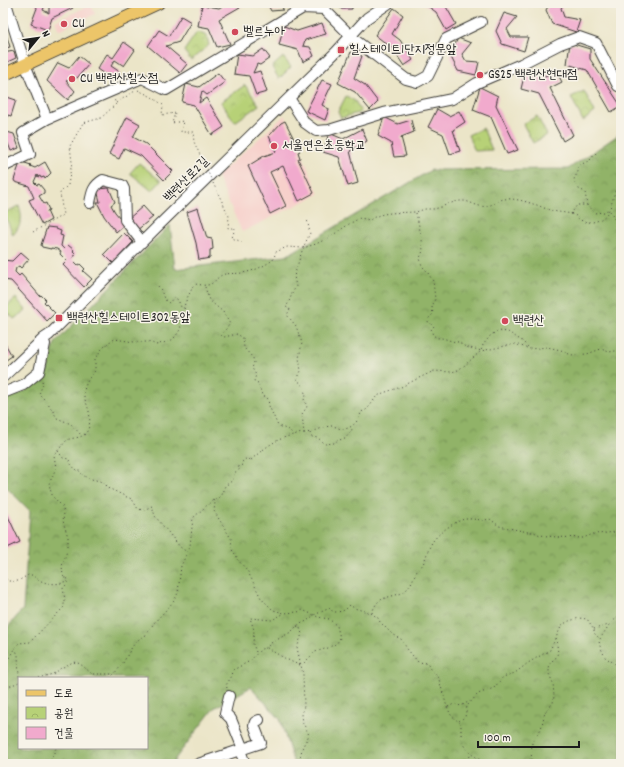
<svg xmlns="http://www.w3.org/2000/svg" width="624" height="767" viewBox="0 0 624 767" font-family="Dekko,'Poor Story',sans-serif">
  <defs>
    <pattern id="forest-crowns" width="20" height="18" patternUnits="userSpaceOnUse"><rect width="20" height="18" fill="#91b368"/><path d="M2 6a3 3 0 1 1 6 0M12 15a3 3 0 1 1 6 0" fill="none" stroke="#769155"/></pattern>
    <pattern id="park-crowns" width="20" height="18" patternUnits="userSpaceOnUse"><rect width="20" height="18" fill="#b7d177"/><path d="M2 6a3 3 0 1 1 6 0M12 15a3 3 0 1 1 6 0" fill="none" stroke="#9db366"/></pattern>
  </defs>
  <rect width="100%" height="100%" fill="#f7f3e8"/>
  <filter id="ink" filterUnits="userSpaceOnUse"><feTurbulence type="fractalNoise" baseFrequency=".025" numOctaves="2"/><feDisplacementMap in="SourceGraphic" scale="8" xChannelSelector="R" yChannelSelector="G"/><feConvolveMatrix kernelMatrix="1 2 1 2 8 2 1 2 1" color-interpolation-filters="sRGB"/></filter>
  <filter id="wash" filterUnits="userSpaceOnUse"><feTurbulence type="fractalNoise" baseFrequency=".012" numOctaves="4" result="noise"/><feDisplacementMap in="SourceGraphic" scale="16" xChannelSelector="R" yChannelSelector="G"/><feGaussianBlur stdDeviation="0.9" result="paint"/><feColorMatrix in="noise" values="0 0 0 0 0 0 0 0 0 0 0 0 0 0 0 0 0 1.4 0 .05"/><feComposite in="paint" operator="in"/></filter>
  <g filter="url(#wash)">
    <rect width="100%" height="100%" fill="#ebe5c8"/>
    <path fill="#f7d0cb" d="M91 5 95 14 59 30 55 21Z
      M285 115 319 194 242 232 217 176Z"/>
    <path fill="url(#forest-crowns)" stroke="#566842" fill-rule="evenodd" d="M621 133V764H294L280 719 251 687 214 708 175 759 173 764H3V633L23 609 30 511 3 484V400L25 391 47 372 55 343 170 225 175 269 286 256 431 170 568 169ZM19 678H147V748H19Z"/>
    <path fill="url(#park-crowns)" stroke="#6a764a" d="M197 32 207 36 209 45 191 60 184 51Z
      M283 57 291 67 279 79 272 67Z
      M245 85 259 105 235 122 221 102Z
      M584 91 595 112 583 121 571 97Z
      M346 96 355 101 361 112 341 118 338 112Z
      M537 116 547 135 533 143 523 124Z
      M483 128 492 150 475 151 468 135Z
      M139 163 161 181 152 191 130 173Z
      M19 206C23 219 22 224 13 235L4 213Z
      M16 298 26 310 14 319 4 309Z"/>
    <g id="blocks">
      <path fill="#f1aacd" d="M35 3H46L43 10 49 13V7L57 3H71L73 8 52 18 48 30 31 24 37 8Z
        M228 3H247L219 19 230 44 217 47 209 28 198 26 202 5 219 8Z
        M267 3H282L283 10 271 11Z
        M340 3H352V9H341Z
        M423 3H442L445 5 456 24 446 30 436 12Z
        M550 3H565L561 8 564 17 580 20 576 32 552 24 546 10Z
        M394 8 403 15 392 34 400 40 413 60 404 66 392 48 375 35Z
        M504 13 517 17 507 29 511 37H528L524 51 502 44 496 31Z
        M181 16 191 22 179 42 166 46 187 64 180 73 148 46 159 30 169 36Z
        M322 23 326 34 305 40 303 46 310 47 314 56 303 62 298 50 279 45 284 26 297 31Z
        M5 30 10 47 6 48 7 51 3 53V31Z
        M458 38 471 43 462 54 466 61 479 62 476 75 458 71 450 55Z
        M124 42 135 50 124 66 115 60 111 66 120 72 114 81 97 69 107 54 113 58Z
        M570 43 590 49V59L621 106 611 112 587 70 567 64Z
        M263 49 270 58 260 65 257 64 253 73 260 71 267 92 256 95 249 76 234 74 237 54 253 56Z
        M14 51 16 58 3 64V53Z
        M351 52 362 56 354 78 365 85 378 102 370 110 355 92 338 83Z
        M79 56 89 64 77 78 66 81 75 91 68 100 47 81 58 63 69 68Z
        M526 68 545 76 556 71 562 82 550 88 573 135 563 141 539 94 521 89Z
        M218 73 225 82 207 95 202 91 199 103 206 98 224 127 212 135 194 105 182 102 186 84 199 87Z
        M322 80 332 84 322 105 329 109 325 120 306 111Z
        M480 87 498 96 496 105 518 150 507 154 491 117 473 110Z
        M7 97 16 100 11 116 8 115 3 127V108Z
        M437 109 449 116 459 111 465 122 453 130 460 151 450 154 443 134 428 127Z
        M127 117 140 124 133 137 146 144 173 171 164 180 141 156 124 148 119 159 109 154Z
        M384 117 398 124 411 120 414 132 401 137 406 156 394 157 391 143 378 136Z
        M285 121 300 151 298 152 300 158 298 159 314 193 299 201 283 166 270 172 286 206 270 214 248 166 264 156 276 152 269 136 281 123Z
        M362 129 367 141 350 151 358 183 348 186 339 157 323 152 329 133 343 139Z
        M3 131 14 134 19 148 11 151 7 141 3 140Z
        M22 162 31 165 30 166 35 168 45 162 51 173 45 179 44 177 41 178 40 176 38 177 37 175 34 182 37 185 39 184 44 190V193L39 196 44 204 46 203 49 210 47 211 51 220 42 225 29 200 34 198 29 186 15 182 14 180 20 163Z
        M109 188 115 202 111 205 115 212 125 224 116 232 104 216 97 202H100L97 189Z
        M143 206 153 217 136 231 127 220Z
        M198 208 207 238 212 239 213 249 210 250V258L199 260 196 243 187 212Z
        M47 227 56 228V229L61 231 60 235 63 236 61 246 64 249 68 245 74 250 73 251 76 254 72 259 78 265 80 264 85 269 83 271 92 279 84 287 63 265 67 261 60 254 61 252 57 249 51 248V249L42 247 41 245Z
        M124 233 133 242 113 263 104 254Z
        M21 252 29 259 21 268 19 266 16 268 15 272 19 276 21 274 40 296 41 295 46 300 44 302 55 313 47 321 11 281 3 280V260L12 261Z
        M3 340 12 356 3 362Z
        M7 514 20 542 3 550V516Z"/>
    </g>
  </g>
  <g filter="url(#ink)">
    <use href="#blocks" fill-opacity="0" stroke="#3b3a36" stroke-width="1"/>
    <g fill="none" stroke-linecap="round" stroke-linejoin="round">
      <defs>
        <path id="minor" d="M6 3 25 64 47 119 142 78 166 90 303 8 324 9 355 40 406 79 417 82 428 76 446 39 481 22
          M289 98 305 123 316 131 329 130 384 113 452 99 477 83 521 64 560 44 579 37 596 43 618 86
          M3 167 30 154 23 133 47 119
          M90 203C92 192 93 186 103 180L122 185 124 189 125 220 142 242
          M3 377 43 339 49 335 157 227 336 52 367 18 389 3
          M3 393 23 385 39 372 45 344 43 339
          M229 696 225 713 231 719 243 749
          M240 750 245 764
          M198 764 261 743 254 725 255 722 259 720"/>
        <path id="major" d="M3 75 158 3"/>
      </defs>
      <use href="#minor" stroke="#3b3a36" stroke-width="12"/>
      <use href="#major" stroke="#3b3a36" stroke-width="14"/>
      <path stroke="#3b3a36" stroke-width="1" stroke-dasharray="1 3" stroke-linecap="butt" d="M138 90 152 97 163 105 162 115 175 113 172 123 183 121 181 132H193L194 142 206 168
        M116 103 135 91
        M596 153 590 160 578 166V172L574 179 577 188 585 192 587 205 594 213 604 212 607 210 610 211 621 231
        M213 183 229 216 228 228H235L232 238 242 242
        M416 213 422 239 423 251 420 258 422 266 426 270 433 281 435 299 432 307 433 314 429 318 428 322 434 326 431 330 433 335 437 338C445 337 450 342 459 342 467 350 472 347 481 351L515 344 530 349 547 347 561 350 571 355 587 354 601 349 609 352 621 350
        M571 214 577 205H587
        M33 232 63 215 60 193 68 185 72 162 70 146 83 123 101 118 116 104 114 99
        M158 286 161 290 164 299 169 303 174 297 178 300 181 307 184 308
        M205 287 209 300 223 312 230 324 221 335 224 337 237 334 243 338 244 348 253 358 254 363 252 368 256 375 254 381 258 383 262 395 268 399 269 406 278 426 289 430 292 433
        M42 381 43 384 39 394 48 403 57 418 71 424 82 436
        M304 433C314 433 323 426 332 426 336 426 340 430 344 429 353 428 360 419 361 412L366 410 370 406 376 397 383 393 401 387 419 378 434 371 452 372 458 370 465 365 481 351 483 345 491 335 498 331 508 332 522 341 530 349
        M310 433 312 437 318 438 325 444 334 443 338 440 345 439 352 430 351 427
        M58 451 63 458 69 459 70 463 76 470 78 469C86 482 94 477 106 484L107 488C116 491 123 496 132 499L138 509 144 510 152 506 155 516 180 547 187 552 190 546 193 518 213 500 220 497 225 486 233 480 234 473 240 469 238 467 242 465V462L247 458 250 461C267 445 280 436 304 433L302 414 307 407 304 399 306 396 302 384 297 380 301 371 299 358 302 343 296 326 287 315 290 309 286 307C291 300 290 295 296 287L294 276 303 248 310 233 307 219
        M213 500 215 503 214 511 232 540C230 548 232 551 237 556L236 558 247 570 261 598 273 610 284 613 298 612 302 610 307 612 318 617 329 619 337 626 340 638 337 643 328 648 315 652 302 665
        M3 565V576
        M3 576 8 581H18L30 574C43 583 47 585 64 583L65 577
        M372 613C373 610 375 605 378 602 386 595 398 597 406 590 412 584 413 578 417 571 419 569 421 567 423 564 426 558 429 546 433 541 439 533 450 525 459 521 469 516 480 522 490 519L499 526 528 532H534L540 535 556 537 583 538 596 533 598 534 616 532 621 535
        M621 614 609 625 600 639 599 644 605 657 621 668
        M297 626 300 628 302 634 297 648 303 674 304 706 302 715 303 723 309 735 303 746 298 764
        M594 629 609 625
        M15 648 18 655 19 678
        M267 648C274 652 295 665 301 665
        M256 652 253 644 254 630 250 618 272 620 283 614
        M3 662 8 660 14 649 19 643 30 642 64 607V604L65 600 63 588 67 584 68 580 63 576 62 566 68 548V537L63 521 64 513 62 506 53 497 51 492 49 484 56 468 54 455 67 440C71 438 78 438 82 436 91 432 91 416 88 408 87 403 83 398 84 393 84 385 90 376 95 371V359L101 350 109 342 115 339 134 342H150L156 345C172 340 172 343 181 328 177 320 181 318 184 310 185 307 184 303 186 301 188 295 191 292 193 286L197 284C216 289 213 277 225 274 232 273 240 274 247 272 257 270 265 265 273 260L276 252 287 247 303 248 316 244 330 237 349 224 360 218 370 220C381 211 400 213 414 212 418 212 421 210 425 209 428 209 431 209 434 209 444 207 454 200 464 201 472 202 478 208 487 206 493 205 498 200 504 199 512 198 525 201 533 204 539 205 545 209 550 210 558 213 567 212 574 215 577 216 576 217 579 219 584 223 593 223 599 220 615 212 611 191 621 180
        M38 678 53 674 61 668 73 662 78 663 83 666 92 674H113
        M110 678C115 673 121 667 124 661 130 651 134 640 146 635L154 623 174 601 178 593 181 566 187 553
        M227 688 226 685 232 676 233 670 250 661 261 649 266 648 271 643 291 632 298 625 307 621 314 615 330 608 333 612C341 612 345 611 350 605L354 608 371 613 378 618 380 622 393 635 401 639 408 650 418 662 427 663 430 669 438 676 447 707 451 715 461 724C461 740 460 745 474 756 478 758 481 760 484 764
        M3 689 19 682
        M448 707 454 704 461 706 470 701
        M459 721 465 717 467 706 478 694 494 688 503 677 515 673 528 663 550 650 562 625 569 621 579 618 587 619 594 629V633L600 639
        M49 764 56 748
        M466 764 471 754
        M531 764 532 742 541 729 545 712 553 703 554 696 553 683 549 674V669L550 662 555 659 558 653 556 637"/>
      <use href="#minor" stroke="#fff" stroke-width="10"/>
      <use href="#major" stroke="#ecc569" stroke-width="12"/>
      <path stroke="#3b3a36" stroke-width="1" stroke-dasharray="1 3" stroke-linecap="butt" d="M207 170 212 181"/>
    </g>
  </g>
  <g fill="#d1495b" stroke="#f7f3e8" stroke-width="1.5">
    <circle cx="64" cy="24" r="4"/>
    <circle cx="235" cy="32" r="4"/>
    <rect x="337" y="46" width="8" height="8" rx="2"/>
    <circle cx="480" cy="75" r="4"/>
    <circle cx="72" cy="79" r="4"/>
    <circle cx="274" cy="146" r="4"/>
    <rect x="55" y="314" width="8" height="8" rx="2"/>
    <circle cx="505" cy="321" r="4"/>
  </g>
  <g text-anchor="middle" dominant-baseline="central" stroke-width="3" stroke-linejoin="round" paint-order="stroke">
    <g font-size="13" fill="#1c1c1c" stroke="#f7f3e8" text-anchor="start">
      <text x="72" y="24">CU</text>
      <text x="243" y="32">벨르누아</text>
      <text x="349" y="50">힐스테이트1단지정문앞</text>
      <text x="488" y="75">GS25 백련산현대점</text>
      <text x="80" y="79">CU 백련산힐스점</text>
      <text x="282" y="146">서울연은초등학교</text>
      <text x="67" y="318">백련산힐스테이트302동앞</text>
      <text x="513" y="321">백련산</text>
    </g>
    <g font-size="13" fill="#1c1c1c" stroke="#f7f3e8">
      <text transform="translate(187 180) rotate(-45)">백련산로2길</text>
    </g>
  </g>
  <rect width="624" height="767" fill="none" stroke="#f7f3e8" stroke-width="16"/>
  <rect x="18" y="677" width="130" height="72" fill="#f7f3e8" stroke="#9f9d96"/>
  <rect x="26" y="690" width="20" height="6" fill="#ecc569" stroke="#9f9d96"/>
  <text x="54" y="697" font-size="12" fill="#1c1c1c">도로</text>
  <rect x="26" y="707" width="20" height="12" fill="url(#park-crowns)" stroke="#9f9d96"/>
  <text x="54" y="717" font-size="12" fill="#1c1c1c">공원</text>
  <rect x="26" y="727" width="20" height="12" fill="#f1aacd" stroke="#9f9d96"/>
  <text x="54" y="737" font-size="12" fill="#1c1c1c">건물</text>
  <g transform="translate(38 38) rotate(61)" stroke="#f7f3e8" stroke-width="3" paint-order="stroke">
  <path d="M0-3L7 15L0 10L-7 15Z" fill="#1c1c1c"/>
  <text y="-6" font-size="11" font-weight="bold" text-anchor="middle" fill="#1c1c1c">N</text>
  </g>
  <path d="M478 741v6h101v-6" fill="none" stroke="#1c1c1c" stroke-width="2"/>
  <text x="484" y="741" font-size="12" fill="#1c1c1c" stroke="#f7f3e8" stroke-width="3" paint-order="stroke">100 m</text>
</svg>
